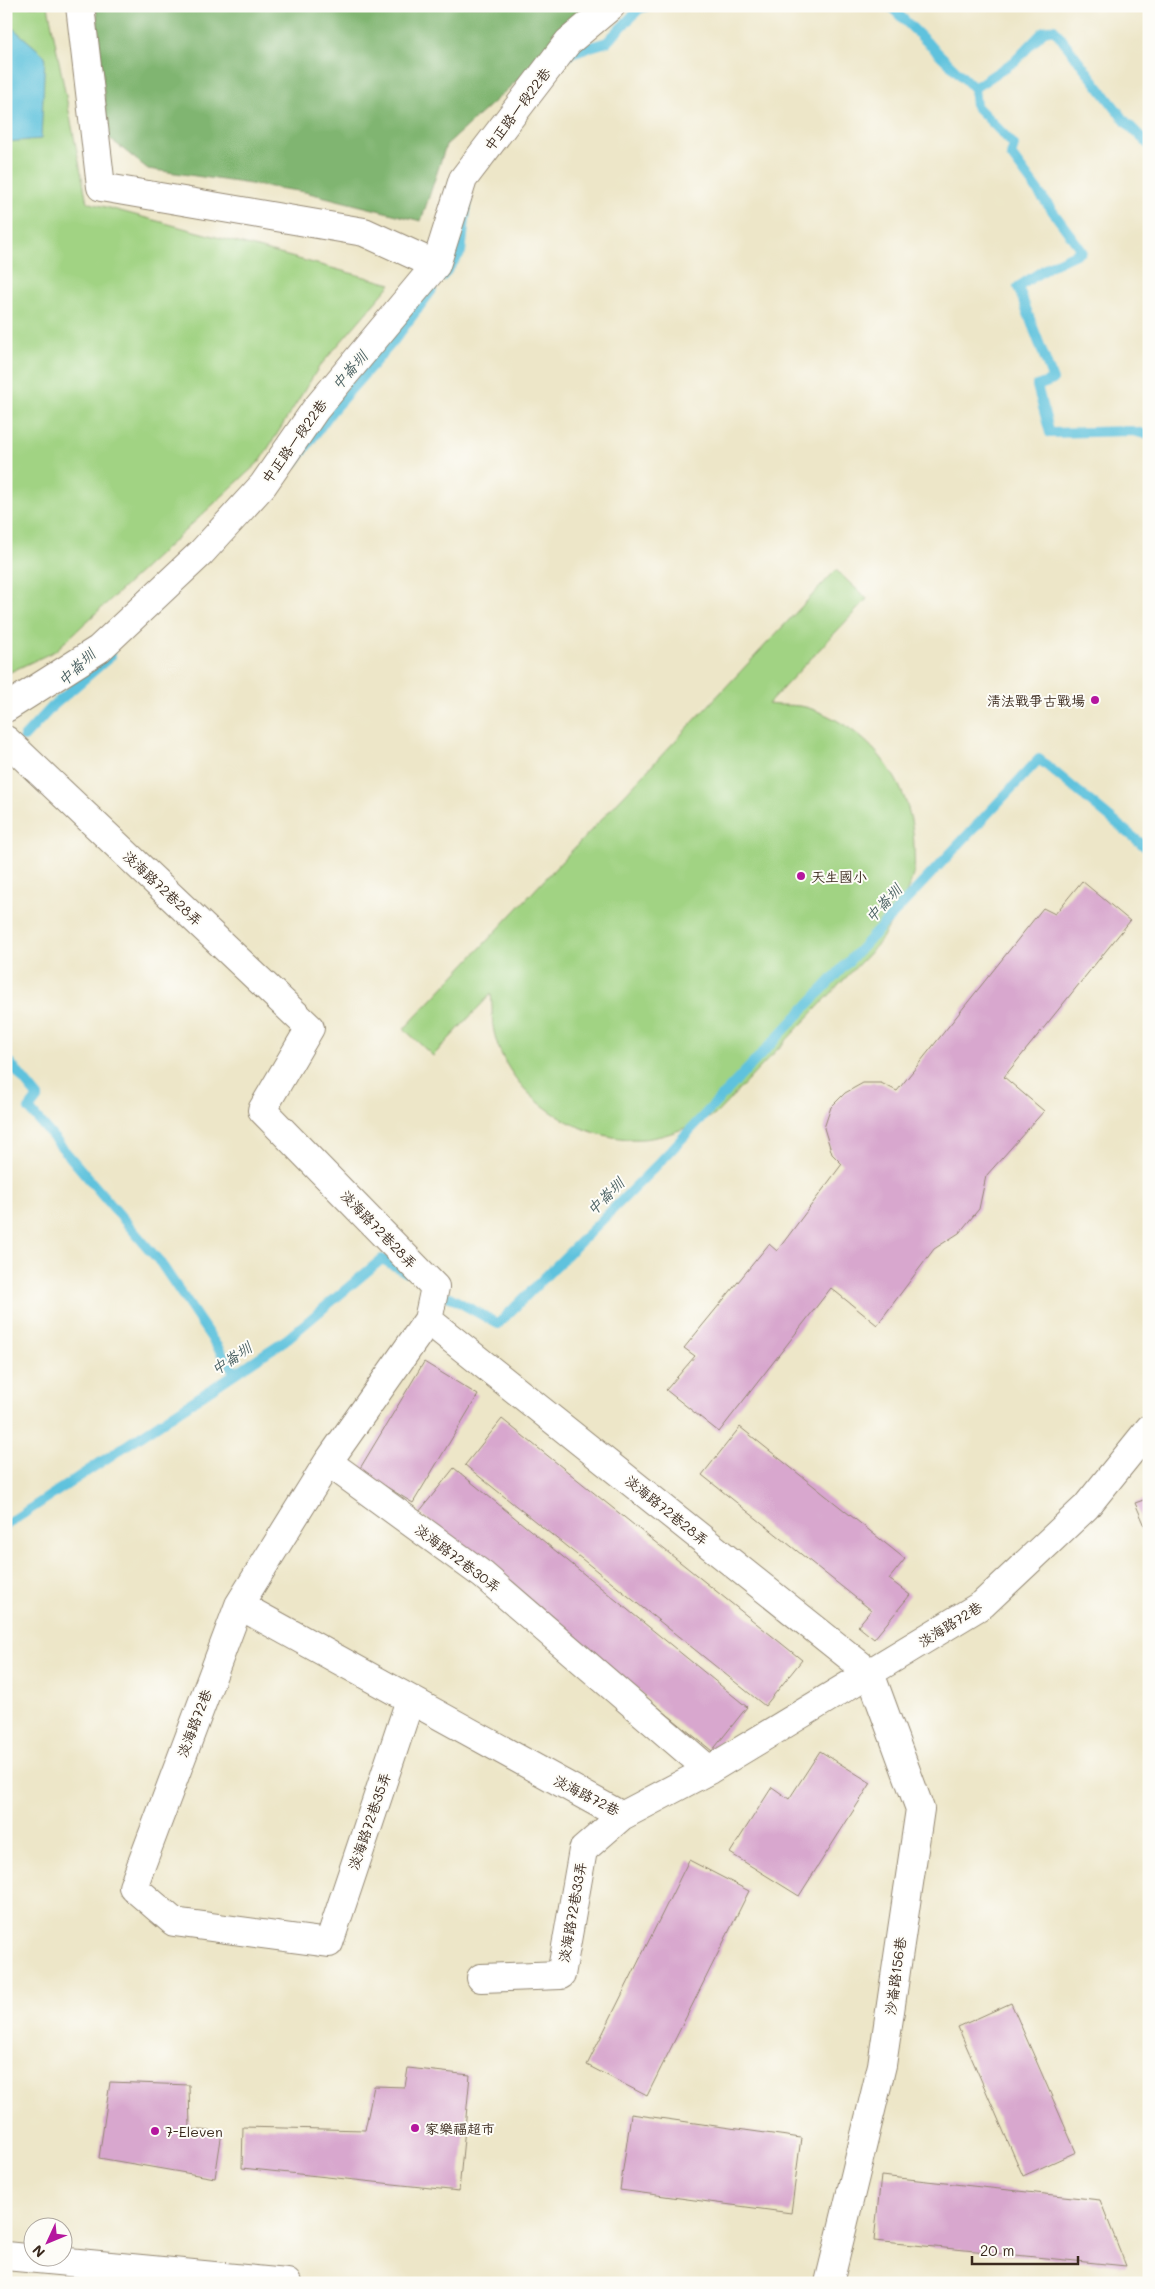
<svg xmlns="http://www.w3.org/2000/svg" width="1155" height="2289" viewBox="0 0 1155 2289" font-family="Mali,'LXGW WenKai TC',sans-serif">
  <rect width="100%" height="100%" fill="#fdfcf7"/>
  <filter id="ink" filterUnits="userSpaceOnUse"><feTurbulence type="fractalNoise" baseFrequency=".02" numOctaves="2"/><feDisplacementMap in="SourceGraphic" scale="10" xChannelSelector="R" yChannelSelector="G"/><feConvolveMatrix kernelMatrix="1 2 1 2 8 2 1 2 1" color-interpolation-filters="sRGB"/></filter>
  <filter id="wash" filterUnits="userSpaceOnUse"><feTurbulence type="fractalNoise" baseFrequency=".0096" numOctaves="4" result="noise"/><feDisplacementMap in="SourceGraphic" scale="20" xChannelSelector="R" yChannelSelector="G"/><feGaussianBlur stdDeviation="1.12" result="paint"/><feColorMatrix in="noise" values="0 0 0 0 0 0 0 0 0 0 0 0 0 0 0 0 0 1.4 0 .05"/><feComposite in="paint" operator="in"/></filter>
  <g filter="url(#wash)">
    <rect width="100%" height="100%" fill="#ede6c8"/>
    <path fill="#a1d383" stroke="#6e7e50" d="M6 6H48L87 202 391 284 319 367 260 461 55 651 6 674Z
      M836 570 867 599 768 704C781 706 796 704 809 708 869 728 913 783 914 847 914 854 915 863 914 870 911 889 890 924 880 942L715 1115C692 1125 668 1137 643 1139 580 1142 511 1098 495 1036 491 1023 493 1007 491 994L433 1056 404 1029Z"/>
    <path fill="#80b571" stroke="#5e7048" d="M96 6H599L446 145 421 221 305 192 148 169 108 137Z"/>
    <path fill="#5fc2dd" stroke="#4d767e" d="M6 22 45 56 41 139 6 142Z"/>
    <g fill="none" stroke-linecap="round" stroke-linejoin="round">
      <path stroke="#5fc2dd" stroke-width="10" d="M890 6 974 88 1015 61 1044 31 1054 29 1126 122 1149 145
        M568 56 571 53 607 42 639 9 647 6
        M974 88 976 106 1014 145 1011 155 1082 251 1050 266 1018 287 1053 380 1037 386 1050 433 1132 431 1149 435
        M442 277 461 252 467 203
        M295 462 332 411 393 342 432 290
        M24 737 53 706 111 656
        M6 1058 38 1097 29 1109 160 1262 235 1373
        M437 1290 498 1324 660 1162 1039 759 1149 850
        M6 1525 287 1339 382 1259 407 1273"/>
    </g>
    <g id="blocks">
      <path fill="#d8a7ce" d="M1082 881 1130 921 1004 1077 1044 1111 986 1176 979 1209 959 1233 934 1249 877 1325 831 1288 719 1432 666 1390 695 1356 684 1348 769 1244 777 1251 842 1164 832 1154 824 1128 831 1107 845 1093 863 1083H881L897 1091 1043 908 1055 914Z
        M424 1362 478 1395 413 1503 359 1470Z
        M502 1419 802 1660 765 1706 465 1465Z
        M740 1427 905 1559 889 1579 910 1595 874 1639 858 1626 871 1610 702 1475Z
        M454 1468 747 1707 712 1751 419 1512Z
        M1149 1498V1535L1135 1503Z
        M820 1751 871 1783 799 1896 730 1853 772 1787 789 1799Z
        M689 1860 749 1891 647 2096 587 2065Z
        M1011 2003 1076 2152 1023 2176 958 2027Z
        M408 2068 470 2075 459 2191 242 2168 243 2127 365 2130 374 2086 405 2087Z
        M110 2082 189 2085 190 2129 222 2132 215 2178 99 2158Z
        M631 2114 801 2138 791 2213 620 2190Z
        M881 2176 1100 2200 1126 2266 874 2241Z"/>
    </g>
  </g>
  <g filter="url(#ink)">
    <use href="#blocks" fill-opacity="0" stroke="#948873" stroke-width="1"/>
    <g fill="none" stroke-linecap="round" stroke-linejoin="round">
      <defs>
        <path id="minor" d="M80 6 101 187 364 232 436 265
          M6 708 99 649 201 553 263 485 315 410 436 265 463 179 568 42 611 6
          M6 740 310 1028 262 1110 435 1287 428 1320 870 1673 920 1809 882 2065 829 2283
          M328 1462 428 1320
          M239 1605 328 1462 483 1575 709 1770
          M410 1700 329 1943 174 1922 133 1887 239 1605 622 1816 709 1770 983 1604 1086 1507 1149 1429
          M481 1978 561 1975 583 1850 622 1816
          M6 2256 287 2283"/>
      </defs>
      <use href="#minor" stroke="#948873" stroke-width="30"/>
      <use href="#minor" stroke="#fff" stroke-width="28"/>
    </g>
  </g>
  <g fill="#b5179e" stroke="#fdfcf7" stroke-width="2">
    <circle cx="1095" cy="700" r="5"/>
    <circle cx="801" cy="876" r="5"/>
    <circle cx="415" cy="2128" r="5"/>
    <circle cx="155" cy="2131" r="5"/>
  </g>
  <g text-anchor="middle" dominant-baseline="central" stroke-width="4" stroke-linejoin="round" paint-order="stroke">
    <g font-size="14" fill="#3b2a1e" stroke="#fdfcf7">
      <text transform="translate(517 109) rotate(-53)">中正路一段22巷</text>
      <text transform="translate(294 441) rotate(-54)">中正路一段22巷</text>
      <text transform="translate(163 888) rotate(43)">淡海路72巷28弄</text>
      <text transform="translate(379 1229) rotate(46)">淡海路72巷28弄</text>
      <text transform="translate(667 1510) rotate(39)">淡海路72巷28弄</text>
      <text transform="translate(458 1558) rotate(37)">淡海路72巷30弄</text>
      <text transform="translate(950 1624) rotate(-32)">淡海路72巷</text>
      <text transform="translate(194 1723) rotate(-69)">淡海路72巷</text>
      <text transform="translate(587 1795) rotate(27)">淡海路72巷</text>
      <text transform="translate(369 1821) rotate(-71)">淡海路72巷35弄</text>
      <text transform="translate(572 1912) rotate(-80)">淡海路72巷33弄</text>
      <text transform="translate(895 1976) rotate(-82)">沙崙路156巷</text>
    </g>
    <g font-size="14" fill="#3b2a1e" stroke="#fdfcf7" text-anchor="start">
      <text x="1085" y="700" text-anchor="end">清法戰爭古戰場</text>
      <text x="811" y="876">天生國小</text>
      <text x="425" y="2128">家樂福超市</text>
      <text x="165" y="2131">7-Eleven</text>
    </g>
    <g font-size="15" font-style="italic" fill="#485f61" stroke="#fdfcf7">
      <text transform="translate(349 370) rotate(-49)">中崙圳</text>
      <text transform="translate(76 667) rotate(-44)">中崙圳</text>
      <text transform="translate(883 903) rotate(-47)">中崙圳</text>
      <text transform="translate(605 1196) rotate(-45)">中崙圳</text>
      <text transform="translate(231 1358) rotate(-34)">中崙圳</text>
    </g>
  </g>
  <rect width="1155" height="2289" fill="none" stroke="#fdfcf7" stroke-width="25"/>
  <g transform="translate(48 2242) rotate(226)"><circle r="24" fill="#fdfcf7" stroke="#afa8a0"/>
  <path d="M0-4L9 19L0 12L-9 19Z" fill="#b5179e"/>
  <text y="-8" font-size="14" font-weight="bold" text-anchor="middle" fill="#3b2a1e">N</text>
  </g>
  <path d="M972 2256v8h106v-8" fill="none" stroke="#3b2a1e" stroke-width="2.5"/>
  <text x="980" y="2256" font-size="15" fill="#3b2a1e" stroke="#fdfcf7" stroke-width="4" paint-order="stroke">20 m</text>
</svg>
